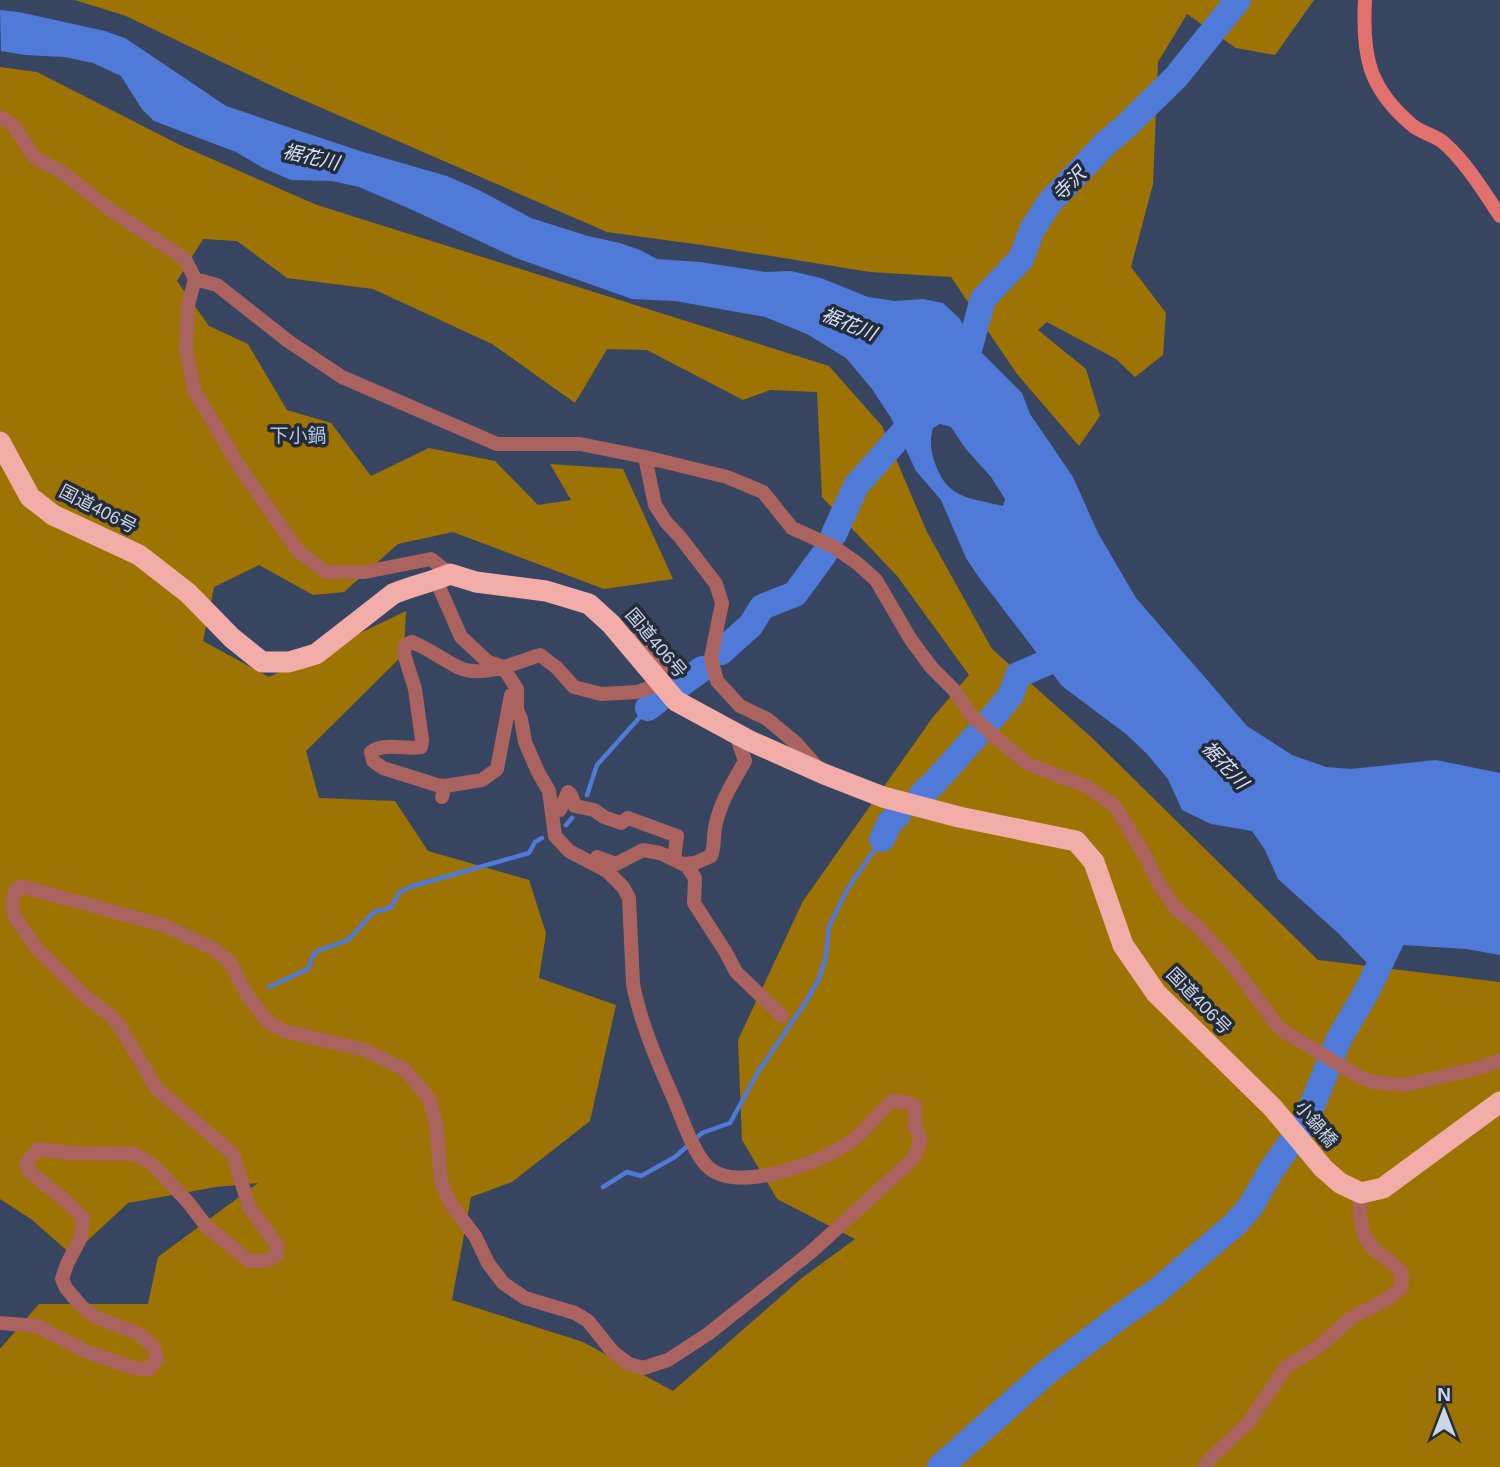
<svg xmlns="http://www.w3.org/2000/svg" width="1500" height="1467" viewBox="0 0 1500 1467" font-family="Helvetica,'Noto Sans JP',sans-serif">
  <rect width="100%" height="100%" fill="#374561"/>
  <path fill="#9d7403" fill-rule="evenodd" d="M75 0H1314L1275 55 1236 48 1187 14 1158 62 1153 184 1131 267 1166 313 1163 355 1135 377 1116 359 1047 322 1038 330 1086 369 1100 416 1079 446 1017 374 951 277 870 272 709 246 607 232 285 92 126 16Z
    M0 67 37 72 180 145 317 205 829 366 882 426 927 532 992 649 1090 736 1318 960 1500 982V1467H0V1349L39 1304H148L158 1257 258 1183 216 1187 128 1203 72 1255 31 1219 0 1199ZM203 239 237 241 287 278 373 289 492 344 575 403 607 349 647 350 743 400 770 390 817 392 822 497 898 577 969 675 933 717 803 901 738 1040 742 1140 777 1199 855 1239 802 1278 673 1391 583 1342 452 1300 471 1197 512 1182 590 1121 616 1005 539 978 546 933 529 880 428 851 395 801 319 798 306 751 404 654 406 611 269 677 203 641 214 587 259 565 313 595 344 592 398 544 453 532 604 589 673 579 623 469 550 464 571 500 538 505 495 461 429 448 371 476 331 423 287 410 248 344 209 326 177 281Z"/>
  <path fill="#4f7ad7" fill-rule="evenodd" d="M0 10 19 12 105 31 125 38 226 106 360 151 447 176 479 190 531 218 588 236 620 243 640 250 657 259 700 262 765 272 791 271 821 278 868 297 895 301 923 299 943 303 959 318 979 350 1022 393 1030 414 1073 477 1098 533 1136 598 1247 726 1292 755 1326 767 1351 769 1436 760 1500 773V955L1466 949 1403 945 1366 962 1338 933 1278 879 1265 850 1252 831 1211 824 1182 810 1168 779 1147 754 1126 734 1062 686 978 576 966 558 941 500 916 471 891 418 872 389 846 358 807 334 765 317 675 301 632 299 516 258 408 208 359 187 332 181 291 180 263 168 236 152 154 121 142 109 121 76 93 63 64 57 25 55 1 51ZM940 424 951 427 965 448 991 477 1005 499 1003 506C972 498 949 500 936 466 931 452 929 442 933 428Z"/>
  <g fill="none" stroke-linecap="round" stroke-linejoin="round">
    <path stroke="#4f7ad7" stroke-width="4.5" d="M587 795 597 765 648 708
      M566 825 572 818
      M269 987 308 969 315 952 348 940 374 912 390 908 400 892 413 886 529 853 535 842 542 838
      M603 1187 627 1172 641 1176 675 1157 702 1133 730 1123 758 1072 805 1003 819 979 826 956 829 926 848 888 882 839"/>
    <path stroke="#4f7ad7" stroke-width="26" d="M963 372 983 299 1021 259 1032 230 1049 203 1106 143 1125 127 1176 77 1238 0
      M834 534 856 486 906 429 920 410
      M721 652 751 625 762 607 795 594 825 553
      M680 685 702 669
      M648 708 657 701
      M992 718 1011 695 1018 675 1055 659 1060 644 1066 643
      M922 794 935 782 976 736
      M882 839 890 822 898 815
      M940 1467 1047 1372 1122 1315 1157 1291 1234 1225 1251 1206 1272 1169 1305 1123 1339 1039 1368 989 1400 922"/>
    <path stroke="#ab635f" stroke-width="14" d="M0 117 13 125 35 158 62 172 112 211 185 259 195 279
      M645 457 655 505 666 522 680 537 716 584 722 603 711 658 717 681 740 706 767 719 797 744 818 768
      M450 574 431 559 365 572H326L298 551 239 466 194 390 186 348 188 305 195 279 217 285 288 341 342 377 497 444H580L645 457 727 477 763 492 792 528 834 547 857 563 876 580 911 640 932 668 954 690 971 715 995 737 1028 764 1088 787 1115 806 1148 861 1157 880 1176 909 1196 925 1230 962 1276 1024 1285 1032 1358 1076 1372 1082 1405 1085 1483 1067 1500 1060
      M445 786 482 780 497 769 511 695
      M442 797 445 786 437 785 383 768 373 761 371 752C385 742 405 750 421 747L422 740 415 689 404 654 405 645 412 642C430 649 444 661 460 668 483 678 518 662 540 655L557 668 574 687 601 694 637 692 660 684 661 666 650 644 639 632
      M551 806 560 810 568 792 571 795 575 806 594 810 604 817 621 823 628 818 677 836 674 859
      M597 857 616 864 643 850 660 853 687 866 695 878 694 903 725 951 736 972 782 1016
      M683 864 695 863 711 856C715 846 713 838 715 828 719 804 733 782 745 761L736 734
      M0 1323 37 1326 87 1352 134 1368 149 1369 157 1360 154 1347 137 1333 95 1317 81 1306 66 1288 62 1279 67 1264 81 1237 83 1217 62 1198 30 1172 26 1164 38 1149 72 1153 134 1154 152 1164 188 1202 207 1227 249 1261H266L277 1255V1245L249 1207 233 1154 157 1089 120 1027 110 1015 87 998 37 949 15 917 12 906 15 891 21 886 165 926 212 948 230 962 247 995 268 1022 285 1031 365 1050 404 1069 429 1098 436 1123 441 1180 445 1192 453 1207 475 1236 488 1263 503 1283 525 1298 575 1313 588 1321 613 1352 629 1364 643 1368 668 1360 708 1334 811 1252 913 1159 920 1142V1137L915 1127V1106L902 1101 891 1102C877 1114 867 1129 853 1140 825 1161 738 1195 708 1167 693 1153 681 1115 672 1095 657 1061 640 1021 633 984L629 898 623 887 607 871 569 851 555 836 549 791 538 772 525 742 521 719 517 710V689L503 667 488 662 461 637 436 580
      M1204 1467 1209 1460 1248 1423 1286 1367 1321 1345 1352 1317 1386 1300 1401 1288 1402 1273C1395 1264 1386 1258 1376 1251 1360 1238 1358 1212 1361 1193"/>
    <path stroke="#e2706c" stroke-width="14" d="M1365 0C1362 55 1368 88 1412 125 1421 133 1435 135 1444 143 1465 161 1485 193 1500 216"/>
    <path stroke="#f3ada8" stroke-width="21" d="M0 442 30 497 53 515 139 555 188 593 232 638 262 662H289L316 654 393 594C412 586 432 582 450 574L476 582 546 591 589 604 611 624 676 701 748 740 824 774 883 797 959 817 1076 841 1094 862 1123 945 1156 993 1273 1108 1323 1168 1340 1183 1361 1193 1383 1188 1500 1102"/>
  </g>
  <g text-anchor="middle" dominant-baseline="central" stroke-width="7" stroke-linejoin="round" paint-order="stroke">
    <g font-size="18" fill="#ccd6e7" stroke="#252c39">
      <text transform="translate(98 509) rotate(27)">国道406号</text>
      <text transform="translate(656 643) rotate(50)">国道406号</text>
      <text transform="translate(1199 1001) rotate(46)">国道406号</text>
      <text transform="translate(1316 1124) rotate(50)">小鍋橋</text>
    </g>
    <g font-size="19" font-style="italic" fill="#d6e3fb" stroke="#252c39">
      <text transform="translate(311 157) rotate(13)">裾花川</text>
      <text transform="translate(1069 184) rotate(-45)">寺沢</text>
      <text transform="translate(849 324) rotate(22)">裾花川</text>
      <text transform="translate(1225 765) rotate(47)">裾花川</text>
    </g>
    <g font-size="19" fill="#b0c2e4" stroke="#252c39">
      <text x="298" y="435">下小鍋</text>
    </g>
  </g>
  <g transform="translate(1444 1411)" stroke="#252c39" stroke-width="5" paint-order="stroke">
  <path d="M0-5L12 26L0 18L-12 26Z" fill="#ccd6e7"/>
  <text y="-10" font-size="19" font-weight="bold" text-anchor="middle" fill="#ccd6e7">N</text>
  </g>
</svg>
